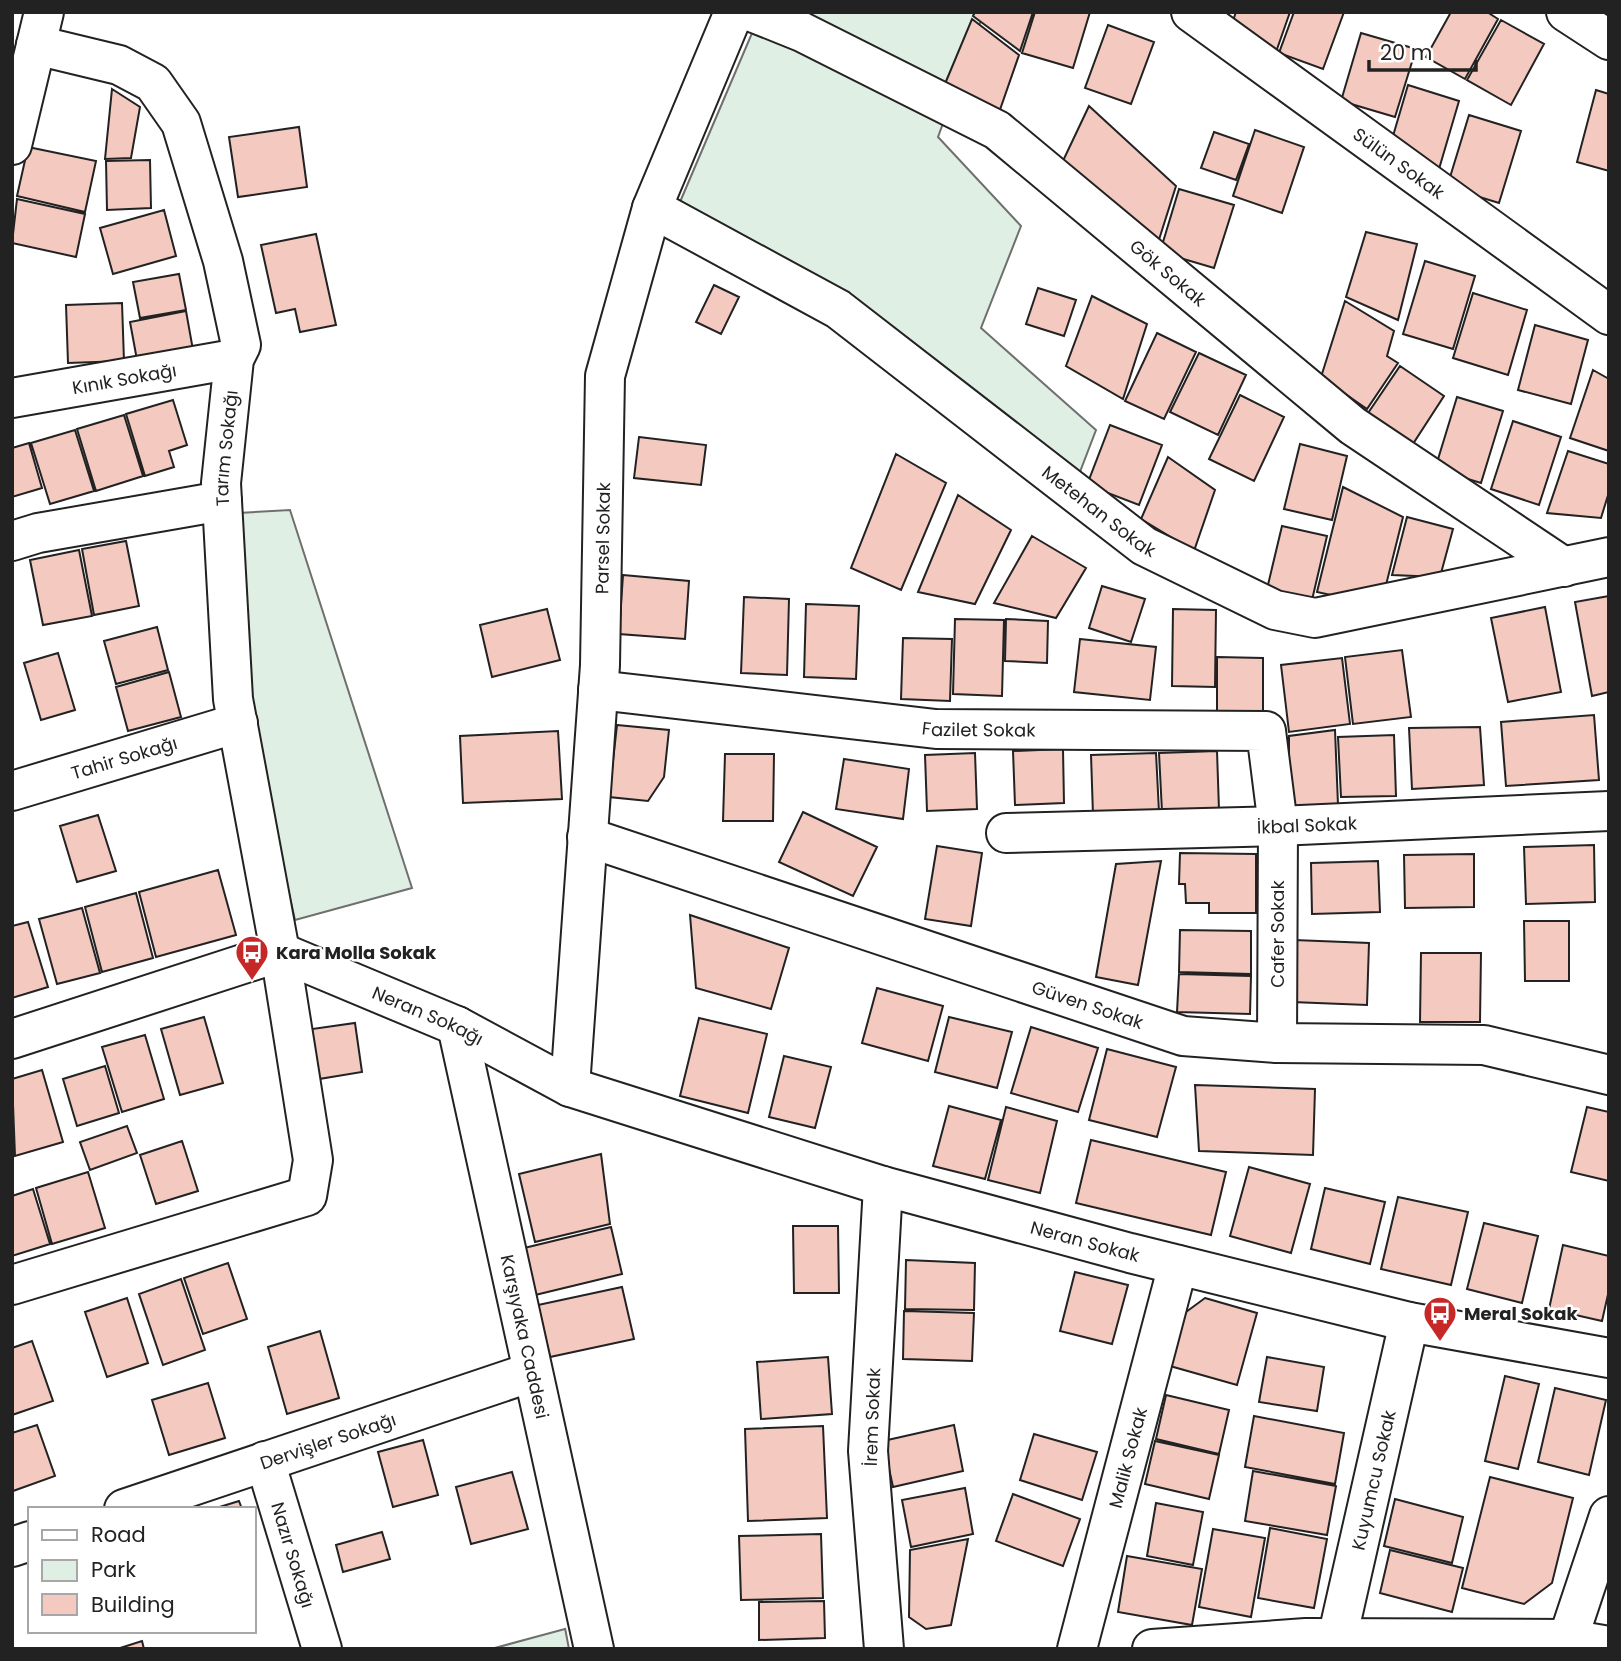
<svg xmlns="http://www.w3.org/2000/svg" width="1621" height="1661" viewBox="0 0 1621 1661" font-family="Poppins,sans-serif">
  <rect width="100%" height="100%" fill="#fff"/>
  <path fill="#e0efe3" stroke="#6f6f6f" stroke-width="2" d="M761 12H984L938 137 1021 226 981 328 1096 430 1078 477 680 202Z
    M290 510 412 888 295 920 203 515Z
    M565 1628 569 1649H491L565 1629Z"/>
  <path fill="#f3c9c0" stroke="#222" stroke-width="2" d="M975 12H1033L1020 51 973 16Z
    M1035 12H1090L1073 68 1022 53Z
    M1236 12H1290L1276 52 1228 35Z
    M1294 12H1344L1323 69 1279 53Z
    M1451 12H1487L1498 19 1465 79 1426 57Z
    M972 19 1019 55 994 127 942 91Z
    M1501 20 1544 44 1511 105 1467 80Z
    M1108 25 1154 42 1131 104 1085 88Z
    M1361 33 1416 49 1395 117 1341 101Z
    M1408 85 1459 101 1439 169 1388 153Z
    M112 89 140 107 131 158 105 159Z
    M1596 90 1609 94V171L1577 162Z
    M1089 106 1176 186 1156 249 1061 165Z
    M1469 115 1521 131 1499 203 1447 187Z
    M299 127 307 187 238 197 229 137Z
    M1255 130 1304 147 1282 213 1233 196Z
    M1214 132 1249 144 1236 180 1201 168Z
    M28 147 96 161 85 212 17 196Z
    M150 160 151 208 107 210 106 161Z
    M1179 189 1234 205 1214 268 1160 252Z
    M17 199 85 214 76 257 12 243Z
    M164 210 176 256 113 274 100 228Z
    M1366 232 1417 244 1398 320 1346 297Z
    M316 234 336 325 300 332 295 309 276 313 261 245Z
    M1425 261 1475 276 1453 349 1403 334Z
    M179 274 186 310 140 318 133 282Z
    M714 285 739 297 721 334 696 322Z
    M1038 288 1076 300 1064 336 1026 324Z
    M1473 293 1527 310 1508 375 1453 358Z
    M1092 296 1147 324 1123 399 1066 366Z
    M1345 301 1394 331 1387 356 1398 363 1367 409 1321 377Z
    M122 303 124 361 68 363 66 305Z
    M186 311 193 350 137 360 130 322Z
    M1535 325 1588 340 1571 404 1518 390Z
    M1157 333 1196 352 1164 419 1125 401Z
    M1199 353 1246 375 1218 435 1170 412Z
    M1400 366 1444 396 1409 450 1364 419Z
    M1593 370 1609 379V451L1570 438Z
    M1240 395 1284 417 1254 481 1209 459Z
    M1457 397 1503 411 1481 483 1435 469Z
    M173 400 187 445 169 451 174 467 145 476 126 414Z
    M124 415 143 476 96 491 77 429Z
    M1513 421 1561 437 1539 505 1491 489Z
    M1110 425 1162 445 1139 505 1087 485Z
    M75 430 94 491 50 504 31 443Z
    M639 437 706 445 701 485 634 478Z
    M29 443 42 488 12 497V448Z
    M1300 444 1347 456 1332 520 1284 509Z
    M1568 451 1609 464V492L1601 518 1547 513Z
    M896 454 946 483 901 590 851 568Z
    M1168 457 1215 490 1194 551 1141 519Z
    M1343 487 1403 517 1386 585 1340 597 1317 592Z
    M958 495 1011 530 975 604 918 592Z
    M1407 517 1453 529 1440 577 1392 575Z
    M1282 526 1327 536 1312 600 1267 589Z
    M1032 536 1086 568 1056 618 994 603Z
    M126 541 139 606 94 615 82 549Z
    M79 550 92 616 43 625 30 560Z
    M623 575 689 581 685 639 619 634Z
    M1102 586 1145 599 1131 642 1089 628Z
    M1609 596V692L1592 696 1575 602Z
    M744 597 789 599 787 675 741 673Z
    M806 604 859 606 856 679 804 677Z
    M1545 607 1561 692 1508 702 1491 618Z
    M547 609 560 660 492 677 480 625Z
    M1173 609 1216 610 1215 687 1172 686Z
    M955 619 1004 620 1002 696 953 694Z
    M1006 619 1048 621 1047 663 1005 661Z
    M157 627 168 670 116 684 104 641Z
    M903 638 952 639 950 701 901 699Z
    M1080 639 1156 647 1150 700 1074 692Z
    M1402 650 1411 717 1353 724 1345 657Z
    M58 653 75 710 41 720 24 663Z
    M1217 657 1263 658V715H1217Z
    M1342 658 1350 724 1289 732 1281 665Z
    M169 672 181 717 128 731 116 687Z
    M1594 715 1599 780 1506 786 1501 722Z
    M617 725 669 730 664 777 648 801 609 797Z
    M1480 727 1484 785 1412 789 1409 728Z
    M1335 730 1338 805 1289 807V736Z
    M558 731 562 799 463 803 460 736Z
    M1394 735 1396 796 1341 797 1338 737Z
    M1063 749 1064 803 1015 805 1013 751Z
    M1217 751 1219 810 1162 812 1159 753Z
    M975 753 977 809 927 811 925 755Z
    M1156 753 1159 812 1093 815 1091 755Z
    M725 754H774L773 821H723Z
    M844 759 909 769 903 819 836 809Z
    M803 812 877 847 853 896 779 862Z
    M98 815 116 871 77 882 60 826Z
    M1594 845 1595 902 1526 904 1524 847Z
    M937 846 982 853 971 926 925 919Z
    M1180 853 1256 854V913H1209V903H1186L1185 884H1179Z
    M1474 854V907L1405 908 1404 855Z
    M1161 861 1138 985 1096 977 1116 864Z
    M1378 861 1380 912 1312 914 1311 863Z
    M218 870 236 935 156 957 139 892Z
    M136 893 153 958 102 972 85 907Z
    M82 908 100 973 57 984 39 919Z
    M690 915 789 948 771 1009 696 988Z
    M1524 921H1569V981H1525Z
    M28 922 48 987 12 998V926Z
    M1180 930 1251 931V974L1179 972Z
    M1294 940 1369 943 1367 1005 1292 1002Z
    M1421 953H1481L1480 1022H1420Z
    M1179 974 1251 976 1250 1014 1177 1012Z
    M877 988 943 1006 928 1061 862 1043Z
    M204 1017 223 1083 180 1095 161 1029Z
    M949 1017 1012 1032 997 1088 935 1072Z
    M699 1018 767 1034 748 1113 680 1096Z
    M355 1023 362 1072 319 1079 312 1029Z
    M1031 1027 1098 1048 1078 1112 1011 1093Z
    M145 1035 164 1099 122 1112 102 1047Z
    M1107 1049 1176 1067 1157 1137 1089 1120Z
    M784 1056 831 1067 815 1128 769 1117Z
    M105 1066 119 1113 77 1126 63 1079Z
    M42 1070 63 1142 15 1156 12 1079Z
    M1195 1085 1315 1089 1313 1155 1199 1151Z
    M949 1106 1001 1120 985 1179 933 1166Z
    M1006 1107 1057 1121 1040 1193 988 1180Z
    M1587 1107 1609 1112V1181L1571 1172Z
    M127 1126 137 1153 90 1170 80 1142Z
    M1091 1140 1226 1172 1211 1235 1076 1203Z
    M182 1141 198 1191 156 1204 140 1155Z
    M601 1154 610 1224 535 1242 519 1174Z
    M1249 1167 1310 1184 1291 1253 1230 1236Z
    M88 1172 105 1228 52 1244 36 1188Z
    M1325 1188 1385 1202 1370 1264 1311 1249Z
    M33 1189 50 1244 12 1256V1196Z
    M1398 1197 1468 1212 1451 1285 1381 1269Z
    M1484 1223 1538 1236 1522 1303 1467 1289Z
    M793 1226H838L839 1293H794Z
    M611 1227 622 1274 531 1296 520 1249Z
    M1563 1245 1609 1256V1290L1602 1321 1549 1309Z
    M906 1260 975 1263 974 1310 905 1309Z
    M228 1263 247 1319 203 1334 184 1278Z
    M1075 1272 1128 1285 1112 1344 1060 1331Z
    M181 1279 205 1350 163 1365 139 1294Z
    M622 1287 634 1339 550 1357 538 1305Z
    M127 1298 148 1363 107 1377 85 1312Z
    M1205 1298 1257 1313 1237 1385 1170 1366 1186 1312Z
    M904 1311 974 1313 972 1361 903 1359Z
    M320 1331 339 1398 287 1414 268 1347Z
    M32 1341 53 1401 12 1415V1348Z
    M828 1357 832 1414 761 1419 757 1362Z
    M1267 1357 1324 1367 1317 1411 1259 1402Z
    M1505 1376 1539 1384 1518 1469 1485 1461Z
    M208 1383 225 1438 169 1455 152 1400Z
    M1555 1388 1606 1400 1589 1475 1538 1462Z
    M1166 1395 1229 1410 1219 1454 1156 1439Z
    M1254 1416 1344 1433 1335 1484 1245 1467Z
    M37 1425 55 1476 13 1491 12 1433Z
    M954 1425 963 1471 893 1487 883 1441Z
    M823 1426 827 1518 748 1521 745 1429Z
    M1034 1434 1097 1452 1082 1500 1020 1480Z
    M423 1440 438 1495 393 1507 378 1452Z
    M1155 1441 1219 1455 1209 1499 1145 1484Z
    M1253 1471 1336 1486 1327 1535 1245 1521Z
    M512 1472 528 1529 471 1544 456 1487Z
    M1490 1477 1573 1498 1552 1583 1524 1604 1462 1588Z
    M965 1488 973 1534 911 1547 902 1500Z
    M1013 1494 1080 1519 1063 1566 996 1541Z
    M1395 1499 1463 1517 1452 1563 1384 1546Z
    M239 1501 242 1509H213Z
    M1156 1503 1203 1512 1193 1565 1147 1556Z
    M1270 1528 1327 1539 1314 1608 1258 1598Z
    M1213 1529 1265 1538 1251 1617 1199 1607Z
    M382 1532 390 1559 343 1572 336 1545Z
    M821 1534 823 1598 741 1600 739 1536Z
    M968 1539 951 1625 926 1629 909 1617 910 1550Z
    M1390 1550 1463 1568 1452 1612 1380 1593Z
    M1127 1556 1202 1569 1192 1625 1118 1612Z
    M824 1601 825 1638 759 1640V1602Z
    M142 1641 144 1649H117Z"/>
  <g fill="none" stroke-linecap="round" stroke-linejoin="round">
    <defs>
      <g id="minor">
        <path id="s1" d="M752 12 802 32 997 130 1353 426 1564 567"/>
        <path id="s2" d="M1191 12 1609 315"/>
        <path d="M1566 12 1609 40"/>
        <path d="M12 145 44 12"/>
        <path id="s3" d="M652 208 838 309 1144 546 1275 610 1315 618 1609 557"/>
        <path id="s4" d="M12 398 234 359"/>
        <path d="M12 541 38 533 222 501"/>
        <path id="s5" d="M598 690 936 729 1266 731 1278 826 1277 1043"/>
        <path id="s6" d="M12 791 238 723"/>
        <path id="s7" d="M1006 833 1278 826 1609 811"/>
        <path id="s8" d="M587 837 1183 1036 1277 1043 1484 1045 1609 1075"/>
        <path id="s9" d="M280 952 457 1026 570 1087 883 1186 1130 1253 1409 1322 1609 1358"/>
        <path id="s10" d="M457 1026 594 1649"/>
        <path d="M12 1039 280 952"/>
        <path id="s11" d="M570 1087 600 665 605 376 652 208 734 12"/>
        <path d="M883 1186 868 1451 884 1649"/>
        <path id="s12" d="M12 1285 307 1196 313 1160 280 952 233 699 221 483 234 359 241 345 223 261 181 123 153 83 119 65 36 45"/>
        <path id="s13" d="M265 1461 322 1649"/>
        <path id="s14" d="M124 1509 532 1372"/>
        <path d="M12 1547 30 1541"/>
        <path id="s15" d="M1337 1639 1409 1322"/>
        <path d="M1568 1639 1609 1516"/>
        <path id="s16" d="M1077 1649 1178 1265"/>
        <path d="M1152 1649 1306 1638 1568 1639 1609 1646"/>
      </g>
    </defs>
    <use href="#minor" stroke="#222" stroke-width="42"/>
    <use href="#minor" stroke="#fff" stroke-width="38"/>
  </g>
  <defs>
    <symbol id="bus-pin" viewBox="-11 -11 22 30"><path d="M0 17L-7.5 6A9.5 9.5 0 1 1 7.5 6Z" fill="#c62828" stroke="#fff"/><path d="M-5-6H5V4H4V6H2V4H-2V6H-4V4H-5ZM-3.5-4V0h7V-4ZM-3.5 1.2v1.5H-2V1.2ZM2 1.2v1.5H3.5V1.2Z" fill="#fff"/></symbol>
  </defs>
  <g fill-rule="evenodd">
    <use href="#bus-pin" x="233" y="933" width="38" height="52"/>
    <use href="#bus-pin" x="1421" y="1294" width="38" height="52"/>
  </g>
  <g text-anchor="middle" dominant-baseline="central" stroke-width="5" stroke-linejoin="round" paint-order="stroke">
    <g font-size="18" fill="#222" stroke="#fff">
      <text stroke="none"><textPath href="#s2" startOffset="257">Sülün Sokak</textPath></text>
      <text stroke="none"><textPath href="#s1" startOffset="495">Gök Sokak</textPath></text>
      <text stroke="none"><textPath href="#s4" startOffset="114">Kınık Sokağı</textPath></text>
      <text stroke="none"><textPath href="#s12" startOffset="1064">Tarım Sokağı</textPath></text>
      <text stroke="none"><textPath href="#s3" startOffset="542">Metehan Sokak</textPath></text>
      <text stroke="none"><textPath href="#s11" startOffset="550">Parsel Sokak</textPath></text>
      <text stroke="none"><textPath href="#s5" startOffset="383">Fazilet Sokak</textPath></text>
      <text stroke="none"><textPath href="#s6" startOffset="117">Tahir Sokağı</textPath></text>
      <text stroke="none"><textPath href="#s7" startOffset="301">İkbal Sokak</textPath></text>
      <text transform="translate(1277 934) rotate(-90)">Cafer Sokak</text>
      <text stroke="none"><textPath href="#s8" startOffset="528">Güven Sokak</textPath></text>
      <text stroke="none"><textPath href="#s9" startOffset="161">Neran Sokağı</textPath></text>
      <text stroke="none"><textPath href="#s9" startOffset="858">Neran Sokak</textPath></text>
      <text stroke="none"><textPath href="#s10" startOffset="318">Karşıyaka Caddesi</textPath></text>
      <text transform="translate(872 1417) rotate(-88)">İrem Sokak</text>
      <text stroke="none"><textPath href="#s14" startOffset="215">Dervişler Sokağı</textPath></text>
      <text stroke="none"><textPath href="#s16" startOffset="198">Malik Sokak</textPath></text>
      <text stroke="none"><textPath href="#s15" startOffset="163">Kuyumcu Sokak</textPath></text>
      <text stroke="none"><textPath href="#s13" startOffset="98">Nazır Sokağı</textPath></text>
    </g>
    <g font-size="18" font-weight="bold" fill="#222" stroke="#fff" text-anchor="start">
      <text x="276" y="952">Kara Molla Sokak</text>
      <text x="1464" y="1313">Meral Sokak</text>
    </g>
  </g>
  <rect width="1621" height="1661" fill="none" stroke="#222222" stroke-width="28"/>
  <rect x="28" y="1507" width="228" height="126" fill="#ffffff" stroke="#a7a7a7" stroke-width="2"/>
  <rect x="42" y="1530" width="35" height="10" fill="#ffffff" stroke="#a7a7a7" stroke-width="2"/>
  <text x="91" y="1542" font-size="21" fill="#222222">Road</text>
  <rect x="42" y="1560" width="35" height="21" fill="#e0efe3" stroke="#a7a7a7" stroke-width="2"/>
  <text x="91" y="1577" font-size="21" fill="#222222">Park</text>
  <rect x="42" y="1594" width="35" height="21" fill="#f3c9c0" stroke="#a7a7a7" stroke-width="2"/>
  <text x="91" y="1612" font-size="21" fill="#222222">Building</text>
  <path d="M1369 60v10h107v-10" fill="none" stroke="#222222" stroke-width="3.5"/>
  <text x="1380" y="60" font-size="21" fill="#222222" stroke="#ffffff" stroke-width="5" paint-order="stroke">20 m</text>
</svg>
